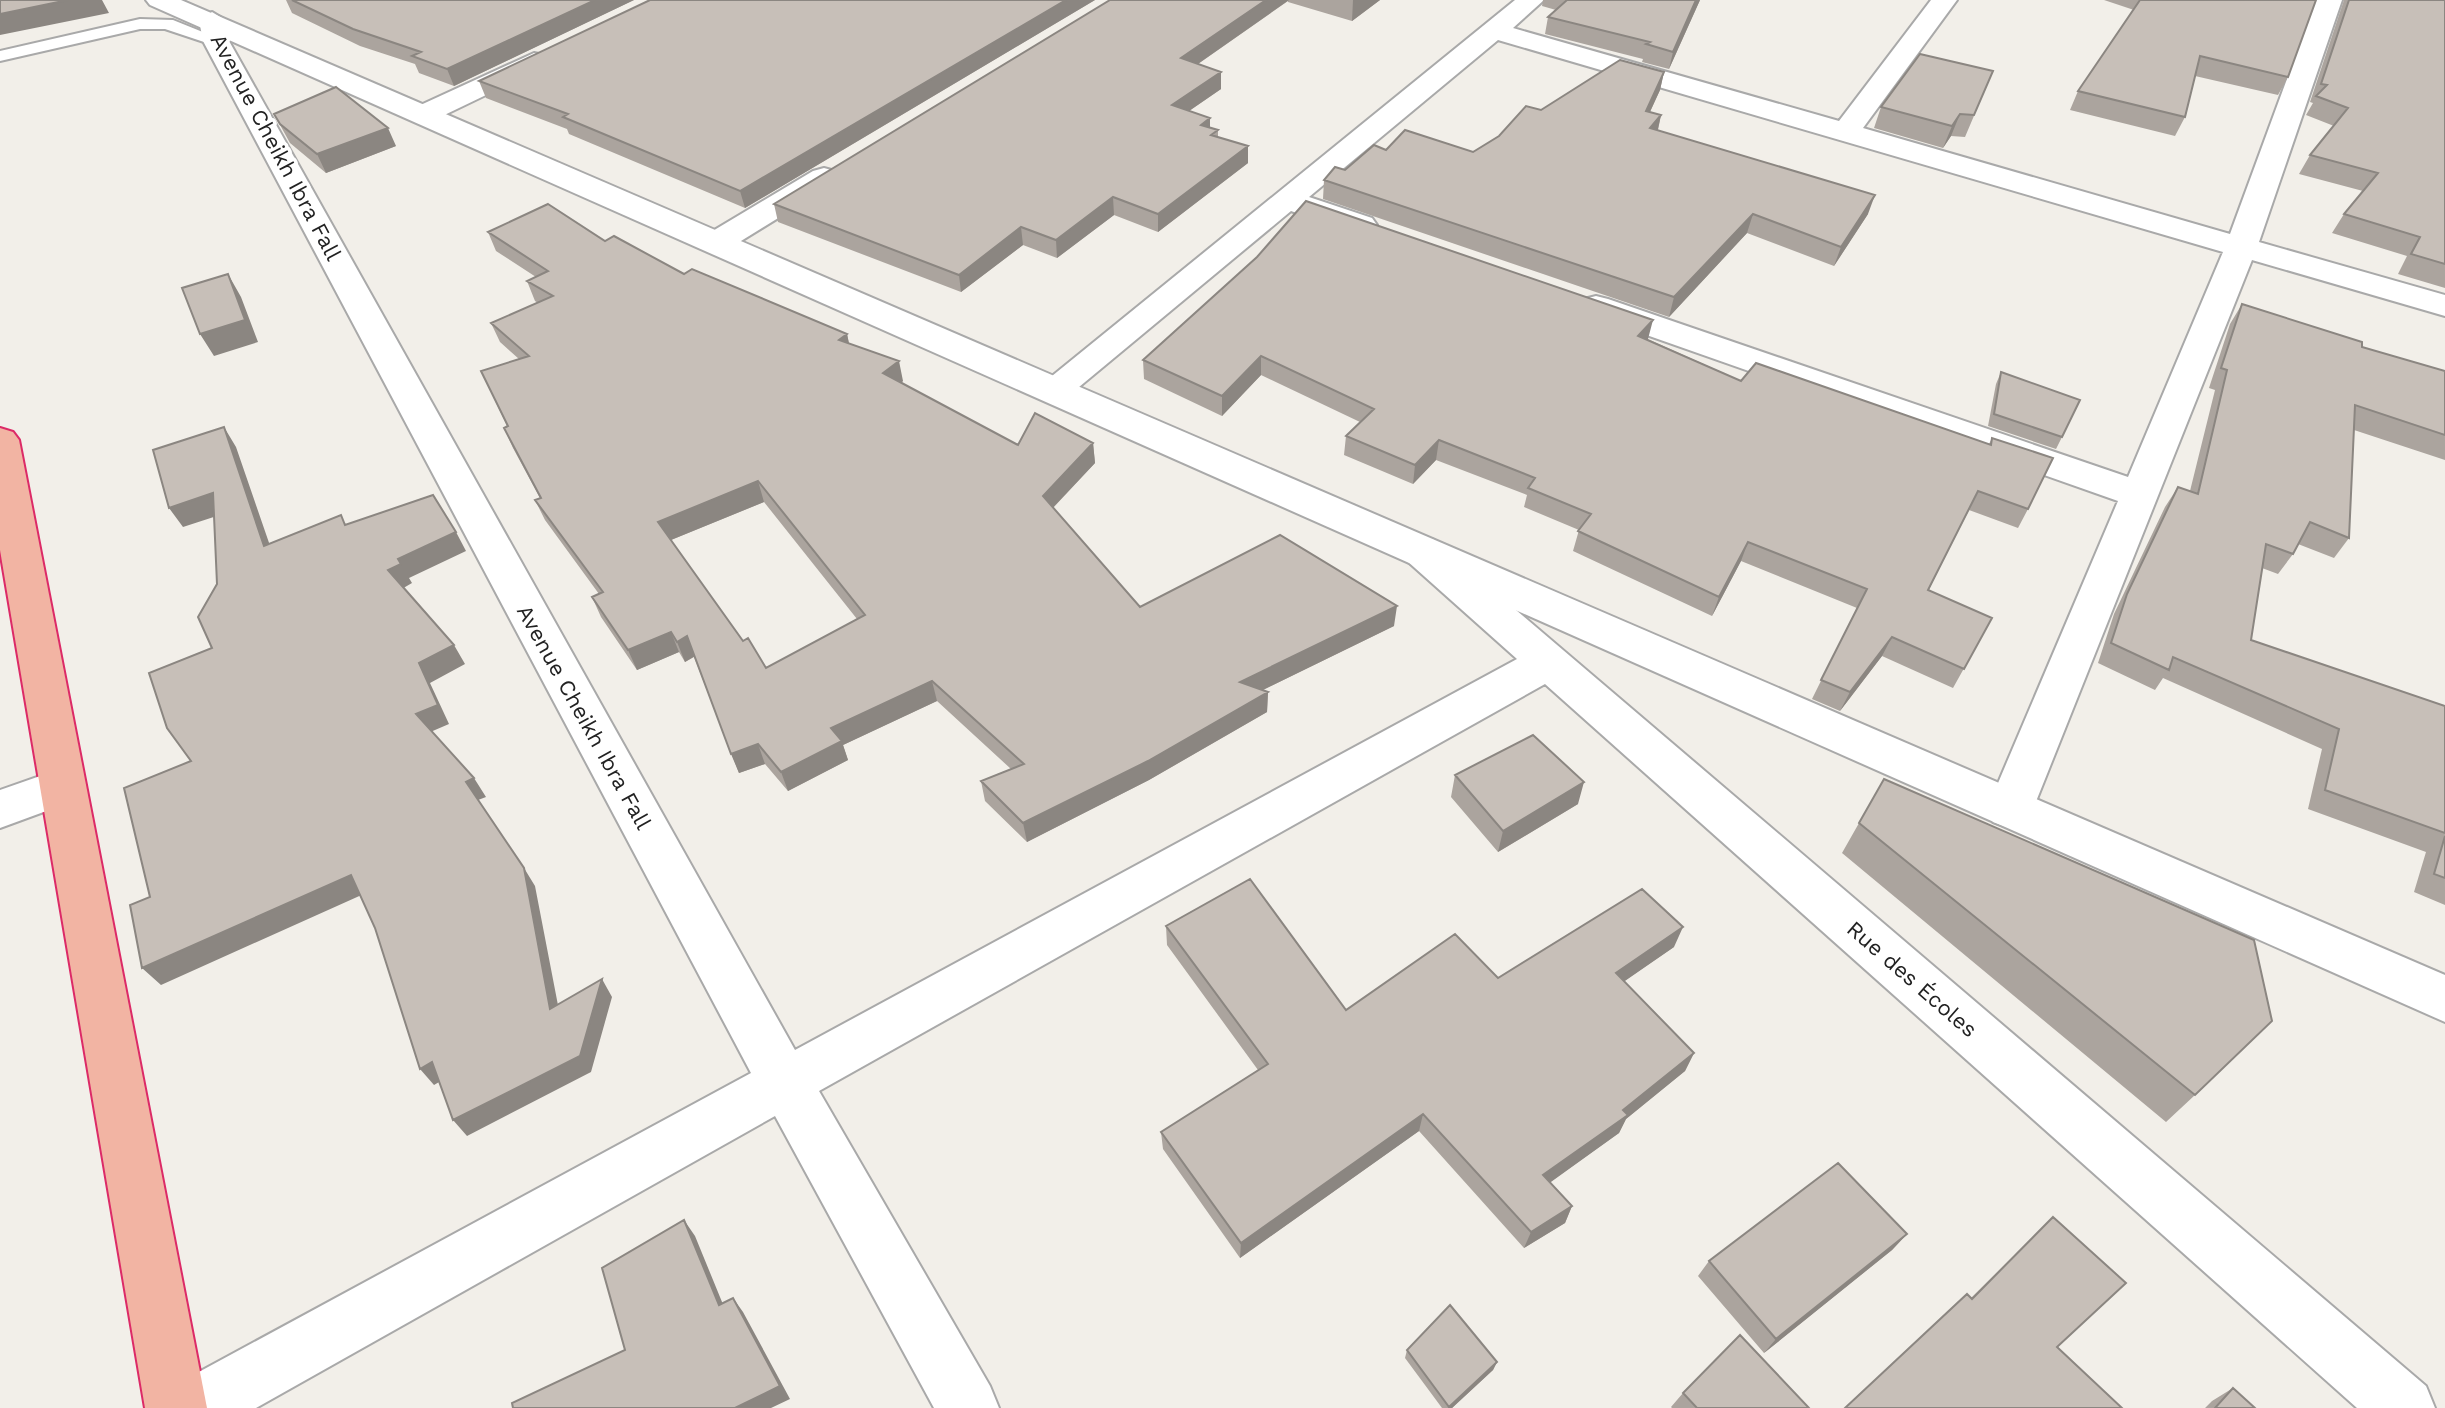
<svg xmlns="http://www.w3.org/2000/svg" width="2445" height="1408" viewBox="0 0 2445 1408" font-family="'Work Sans',sans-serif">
  <rect width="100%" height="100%" fill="#f2efe9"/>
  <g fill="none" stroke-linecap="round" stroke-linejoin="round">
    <defs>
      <path id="service" d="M140 19 173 20 225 41 216 46 165 29H140L0 61V51Z"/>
      <path id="minor" d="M1515 0H1544L1513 28 1839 121 1931 0H1957L1863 128 2230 234 2316 0H2342L2259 242 2445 295V316L2252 260 2033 809 2027 822 2010 828 1993 822 1987 809 2118 501 1584 313 1579 306 1584 299 1596 296 1608 299 2128 477 2223 252 1498 40 1309 197 1372 218 1377 225 1372 232H1350L1291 211 1067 397 1054 400 1041 397 1036 389Z
        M212 12 225 20 229 41 795 1050 1517 659 1406 560 1400 550 1406 540 1420 536 1434 540 2426 1386 2435 1408H2357L1545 684 819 1091 990 1386 999 1408H934L775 1116 256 1408H164L173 1386 751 1073 203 41 199 20Z
        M534 53 544 55 548 61 544 67 434 120H414L410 114 414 108Z
        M824 168 835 171 839 177 835 183 728 249 717 252 706 249 701 242 706 235 813 171Z
        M63 768 79 773 86 786 79 799 0 828V790Z"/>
      <path id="tertiary" d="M146 0H181L2445 975V1022L150 5Z"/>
      <path id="trunk" d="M0 428 13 432 19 440 207 1408H145L0 550Z"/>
    </defs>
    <use href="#service" stroke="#a9a9a9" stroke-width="4"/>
    <use href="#minor" stroke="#a9a9a9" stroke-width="4"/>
    <use href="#tertiary" stroke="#a9a9a9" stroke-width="4"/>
    <use href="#trunk" stroke="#dc2a67" stroke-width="4"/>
    <use href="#service" fill="#fff" fill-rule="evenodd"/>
    <use href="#minor" fill="#fff" fill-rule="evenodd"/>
    <use href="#tertiary" fill="#fff" fill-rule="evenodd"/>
    <use href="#trunk" fill="#f2b4a3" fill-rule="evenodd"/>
  </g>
  <path fill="#aba49e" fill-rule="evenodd" d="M286 0H634L454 86 419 73 415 64 360 46 292 13Z
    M1095 0 745 208 569 134 567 129 486 98 479 81Z
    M1110 0H1380L1352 21 1288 2V1L1198 64 1221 89 1189 111 1210 127 1218 130V137L1248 146V163L1158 232 1114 215 1057 258 1023 245 961 292 778 222 774 204Z
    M1543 0H1700L1669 69 1642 62 1643 59 1545 34 1548 17 1556 10 1542 6Z
    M2104 0H2316L2288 77 2278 95 2195 76 2185 117 2175 136 2070 110 2078 91 2134 10Z
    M2344 0H2445V288L2398 274 2407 256 2332 233 2344 214 2363 191 2299 174 2310 155 2334 126 2306 115 2313 103 2310 102Z
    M1993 71 1965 137 1951 136 1943 148 1874 128 1881 107Z
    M1664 72 1660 90 1650 112 1661 115 1658 130 1868 214 1834 266 1747 233 1669 317 1323 199 1324 180 1386 150 1473 152 1541 110Z
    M274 114 396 146 326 173 290 143Z
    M488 232 605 241 684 274 847 334 849 343 903 381 901 383 1018 445 1093 443 1095 463 1053 508 1140 607 1394 626 1263 690 1268 692 1267 712 1149 780 1027 842 985 801 981 781 1011 769 937 701 843 745 848 760 788 791 765 764 739 773 694 657 685 662 679 652 637 670 601 617 592 597 599 594 545 520 535 500 540 498 513 448 504 428 507 426 481 371 519 359 500 342 491 323 538 303 535 301 527 281 536 277 496 251ZM764 502 857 619 766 668 743 641 671 540Z
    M2242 304 2362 347 2445 371V460L2354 430 2349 538 2334 558 2298 544 2293 554 2278 574 2262 568 2251 640 2445 706V905L2414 892 2426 852 2308 809 2322 749 2163 678 2155 690 2098 663 2114 614 2165 507 2178 487 2190 491 2215 390 2209 388 2230 324Z
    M1648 339 1741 381 1989 444 1992 438 2028 509 2018 528 1969 510 1928 591 1992 618 1953 688 1882 656 1840 711 1812 699 1857 608 1741 561 1712 616 1573 551 1579 530 1524 507 1527 495 1436 460 1413 484 1344 455 1346 436 1360 422 1261 375 1222 416 1144 379 1143 360Z
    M2001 372 2062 437 2056 449 1988 426 1996 384Z
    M1455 775 1578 804 1498 852 1451 797Z
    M1884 779 2195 1095 2166 1122 1842 853Z
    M1166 926 1346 1010 1498 978 1674 947 1624 981 1694 1053 1685 1071 1626 1119 1619 1133 1550 1182 1572 1206 1565 1223 1524 1248 1419 1131 1240 1258 1163 1149 1161 1132 1258 1070 1167 945Z
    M2053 1217 2057 1347 1971 1298Z
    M1907 1234 1892 1250 1764 1353 1698 1276 1709 1261Z
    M1407 1350 1497 1362 1493 1370 1452 1408H1442L1405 1358Z
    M2233 1388 2255 1408H2205L2212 1401Z
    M1683 1393 1809 1408H1672L1671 1407Z"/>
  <path fill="#8b8681" d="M68 0H102L109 13 0 35V14Z
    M595 0H634L454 86 447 69Z
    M1066 0H1095L745 208 740 191Z
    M1266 0H1289L1182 75 1181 58Z
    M1353 0H1380L1352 21Z
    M1696 0H1700L1669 69 1673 52Z
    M1221 72V89L1173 122 1172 105Z
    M1664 72 1660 90 1642 129 1646 111Z
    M1960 114 1951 136 1943 148 1952 126Z
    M1661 115 1657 133 1650 128Z
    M1210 118V135L1201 125Z
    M388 128 396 146 326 173 317 154Z
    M1248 146V163L1158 232V214Z
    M1875 195 1868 214 1834 266 1841 247Z
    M1113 197 1114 215 1057 258 1056 240Z
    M1753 214 1747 233 1669 317 1674 297Z
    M1021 227 1023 245 961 292 959 275Z
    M228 274 241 297 258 342 214 356 200 334Z
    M1653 320 1648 339 1633 355 1638 336Z
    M847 334 851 354 839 340Z
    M1261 356V375L1222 416V396Z
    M899 361 903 381 887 393 883 373Z
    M224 427 236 447 277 566 264 546Z
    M1439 440 1436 460 1413 484 1415 465Z
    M1093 443 1095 463 1045 516 1043 496Z
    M758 481 764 502 666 542 658 522Z
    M213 493 226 513 183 527 169 508Z
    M456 532 466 551 409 578 412 583 400 590 388 570 398 559Z
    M1748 542 1741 561 1712 616 1719 597Z
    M1397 606 1394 626 1240 701V682Z
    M671 632 679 652 637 670 628 650Z
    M687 636 695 656 685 662 677 642Z
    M1892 637 1882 656 1840 711 1850 692Z
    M454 645 465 664 430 683 449 724 428 733 416 714 419 663Z
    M932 681 937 701 843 745 848 760 788 791 781 772 831 728Z
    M1268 692 1267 712 1149 780 1027 842 1023 823Z
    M758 744 765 764 739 773 731 754Z
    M474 778 486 797 478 800 466 782Z
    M1584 782 1578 804 1498 852 1503 831Z
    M524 868 535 886 562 1026 550 1009Z
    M351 875 366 893 161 985 142 968Z
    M1683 927 1674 947 1609 992 1616 973Z
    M602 979 612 997 591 1072 467 1136 453 1120Z
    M1694 1053 1685 1071 1626 1119 1619 1133 1537 1192 1543 1175Z
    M432 1062 446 1078 434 1085 420 1069Z
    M1423 1114 1419 1131 1240 1258 1241 1243Z
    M1572 1206 1565 1223 1524 1248 1531 1232Z
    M684 1220 695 1236 729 1319 719 1305Z
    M1907 1234 1892 1250 1764 1353 1776 1339Z
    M733 1298 743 1312 790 1399 771 1408H735Z
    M1497 1362 1493 1370 1452 1408H1448Z"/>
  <path fill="#c7bfb8" stroke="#8b8681" stroke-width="2" fill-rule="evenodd" d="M0 0H68L0 14Z
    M292 0H595L447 69 412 56 421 52 353 29Z
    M650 0H1066L740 191 563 117 568 114 479 81Z
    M1110 0H1266L1181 58 1221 72 1172 105 1210 118 1201 125 1218 130 1211 135 1248 146 1158 214 1113 197 1056 240 1021 227 959 275 774 204Z
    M1567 0H1696L1673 52 1646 44 1650 42 1548 17Z
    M2140 0H2316L2288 77 2200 56 2185 117 2078 91Z
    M2349 0H2445V264L2411 254 2420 237 2344 214 2378 173 2310 155 2348 108 2316 96 2327 85 2321 84Z
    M1920 54 1993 71 1974 115 1960 114 1952 126 1881 107Z
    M1620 60 1664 72 1646 111 1661 115 1650 128 1875 195 1841 247 1753 214 1674 297 1324 180 1335 167 1345 170 1374 145 1386 150 1405 130 1473 152 1499 136 1526 106 1541 110Z
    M336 87 388 128 317 154 280 124 274 114Z
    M1306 201 1653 320 1638 336 1741 381 1756 363 1991 445 1992 438 2053 458 2028 509 1978 491 1928 590 1992 618 1964 669 1892 637 1850 692 1821 680 1867 589 1748 542 1719 597 1578 531 1591 514 1528 488 1535 478 1439 440 1415 465 1346 436 1374 409 1261 356 1222 396 1143 360 1257 257Z
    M548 204 605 241 614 236 684 274 692 269 847 334 839 340 899 361 883 373 1018 445 1035 413 1093 443 1043 496 1140 607 1280 535 1397 606 1240 682 1268 692 1148 761 1023 823 981 781 1024 764 932 681 831 728 842 741 781 772 758 744 731 754 687 636 677 642 671 632 628 650 592 597 603 592 535 500 541 498 504 428 508 426 481 371 529 356 491 323 553 296 527 281 548 271 488 232ZM758 481 865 615 766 668 748 638 743 641 658 522Z
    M228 274 245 320 200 334 182 288Z
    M2242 304 2362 342V347L2445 371V435L2355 405 2349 538 2310 522 2293 554 2266 544 2251 640 2445 706V833L2325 790 2339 729 2173 657 2169 670 2111 643 2127 594 2178 487 2198 494 2227 370 2221 368Z
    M2001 372 2080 400 2062 437 1994 414Z
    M224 427 264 546 341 515 345 525 433 495 456 532 398 559 401 564 388 570 454 645 419 663 438 705 416 714 474 778 466 782 524 868 550 1009 602 979 580 1056 453 1120 432 1062 420 1069 375 928 351 875 142 968 130 905 150 897 124 788 191 761 167 728 149 673 212 648 198 617 217 584 213 493 169 508 153 450Z
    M1533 735 1584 782 1503 831 1455 775Z
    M1884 779 2254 940 2272 1021 2195 1095 1859 823Z
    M2445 836V878L2434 874Z
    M1250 879 1346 1010 1455 934 1498 978 1642 889 1683 927 1616 973 1694 1053 1623 1110 1628 1115 1543 1175 1572 1206 1531 1232 1423 1114 1241 1243 1161 1132 1268 1064 1166 926Z
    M1838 1163 1907 1234 1776 1339 1709 1261Z
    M2053 1217 2126 1283 2057 1347 2122 1408H1845L1967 1294 1972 1299Z
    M684 1220 719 1305 733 1298 780 1386 735 1408H513L512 1403 625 1350 602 1268Z
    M1450 1305 1497 1362 1449 1407 1407 1350Z
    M1740 1335 1809 1408H1697L1683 1393Z
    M2233 1388 2255 1408H2215Z"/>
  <g text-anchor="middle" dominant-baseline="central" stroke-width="7" stroke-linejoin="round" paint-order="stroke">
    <g font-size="22" fill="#222" stroke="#fff">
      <text transform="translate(276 147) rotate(62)">Avenue Cheikh Ibra Fall</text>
      <text transform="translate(584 717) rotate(61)">Avenue Cheikh Ibra Fall</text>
      <text transform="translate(1912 979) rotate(41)">Rue des Écoles</text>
    </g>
  </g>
</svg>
